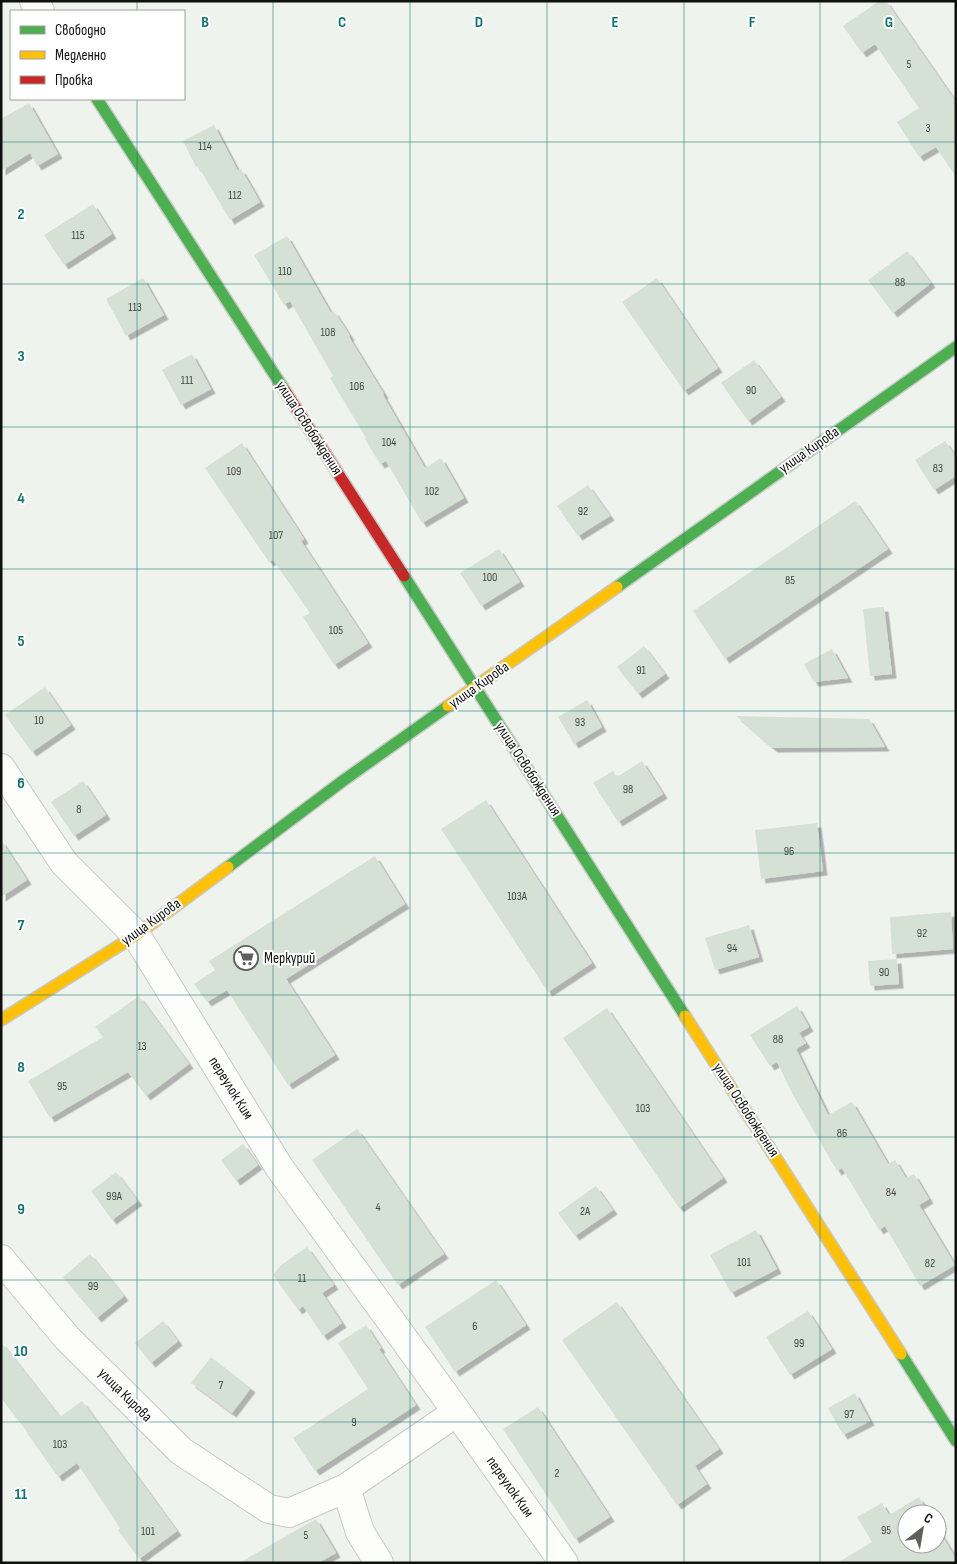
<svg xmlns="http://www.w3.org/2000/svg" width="957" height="1564" viewBox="0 0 957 1564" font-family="'Sofia Sans Condensed',sans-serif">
  <defs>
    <filter id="shadow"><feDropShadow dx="4.5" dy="4.5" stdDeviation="0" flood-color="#0004"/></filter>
  </defs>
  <rect width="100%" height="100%" fill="#eff3ee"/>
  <path fill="#d6e1d5" filter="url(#shadow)" d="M879 1H886L956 102V177L936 147 919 157 897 122 919 108 875 44 862 53 843 26Z
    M29 103 58 154 37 166 30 153 1 171V119Z
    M214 125 238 171 241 169 260 202 230 220 198 166 196 167 183 141Z
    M93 204 112 234 64 265 44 235Z
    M287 236 331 313 334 311 350 336 349 337 384 394 383 395 425 468 441 458 464 498 422 523 386 461 380 464 365 439 366 438 330 378 333 376 290 301 284 305 254 255Z
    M907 251 931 283 893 313 868 280Z
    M143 278 164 315 126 336 106 299Z
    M657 278 718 368 684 391 622 302Z
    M192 354 211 389 181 405 162 370Z
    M754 360 781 397 748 421 721 383Z
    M945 441 956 457V476L934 490 915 460Z
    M242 443 304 539 301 541 368 643 334 665 303 617 310 613 273 560 269 562 205 468Z
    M588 485 610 516 578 536 557 506Z
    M855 501 888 549 725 659 693 611Z
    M499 549 520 582 481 606 460 573Z
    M884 607 892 674 870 676 863 609Z
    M644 646 665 674 638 694 617 667Z
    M832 649 848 678 814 682 804 664Z
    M45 687 71 725 32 752 5 715Z
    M587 700 602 727 574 744 558 717Z
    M736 716 869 719 885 747 773 748Z
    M642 761 663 794 618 822 593 783 613 771 617 777Z
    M83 781 106 815 74 836 51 802Z
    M486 800 592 963 548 992 441 829Z
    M817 823 823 871 761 879 755 830Z
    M1 840 27 880 1 897Z
    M375 856 405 904 286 979 335 1055 288 1085 227 990 207 1002 194 984 215 970 209 961Z
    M951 912 953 949 892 954 890 917Z
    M749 925 759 957 715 970 705 938Z
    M897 959 899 984 870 986 868 961Z
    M139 996 189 1064 146 1096 128 1072 50 1118 28 1081 103 1037 95 1027Z
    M797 1006 809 1027 799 1033 806 1043 796 1049 828 1115 852 1102 888 1164 895 1160 906 1178 914 1174 929 1199 919 1205 955 1265 920 1286 885 1226 879 1230 842 1168 837 1171 793 1095 777 1062 770 1066 750 1035Z
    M607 1008 723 1178 679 1208 563 1038Z
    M357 1129 444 1254 398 1285 312 1160Z
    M243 1144 258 1165 236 1181 221 1160Z
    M116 1172 138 1201 112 1220 91 1191Z
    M596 1186 613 1210 575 1236 558 1213Z
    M756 1230 777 1269 731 1293 710 1255Z
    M307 1247 334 1285 322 1293 342 1323 323 1336 303 1306 298 1310 273 1275 281 1265Z
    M90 1254 124 1296 97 1318 63 1277Z
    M496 1280 526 1325 455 1372 425 1327Z
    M617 1302 719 1449 695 1466 707 1484 677 1505 562 1340Z
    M808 1311 832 1349 790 1375 766 1337Z
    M163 1321 178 1341 151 1363 135 1343Z
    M366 1325 381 1348 379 1349 416 1405 315 1471 293 1438 368 1389 338 1343Z
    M1 1342 60 1417 82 1401 177 1531 139 1559 118 1530 120 1528 77 1463 58 1477 27 1433H28L1 1398Z
    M211 1357 251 1388 232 1413 191 1383Z
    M855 1393 870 1421 843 1435 828 1408Z
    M538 1407 610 1517 575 1539 503 1429Z
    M919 1497 929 1514H907V1544H937V1527L956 1559V1563H837L872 1542 857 1517 882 1503 889 1515Z
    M316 1519 336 1553 318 1563H239Z"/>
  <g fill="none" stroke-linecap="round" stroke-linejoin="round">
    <defs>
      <path id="street" d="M34 1 40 11
        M1 768 64 863 136 935 279 1167 457 1412 564 1563
        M1 1259 67 1338 181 1451 269 1509 289 1513 346 1488 457 1412
        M346 1488 360 1532 379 1563"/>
      <path id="fast" d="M97 99 285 391
        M404 576 685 1016
        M617 587 956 347
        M228 867 344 780 448 706
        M901 1354 956 1441"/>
      <path id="slow" d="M448 706 617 587
        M685 1016 901 1354
        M1 1020 136 935 228 867"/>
      <path id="jam" d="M285 391 404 576"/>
    </defs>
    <use href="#street" stroke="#c7cac6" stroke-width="30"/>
    <use href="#fast" stroke="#c7cac6" stroke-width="14"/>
    <use href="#slow" stroke="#c7cac6" stroke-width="14"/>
    <use href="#jam" stroke="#c7cac6" stroke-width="14"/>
    <use href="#street" stroke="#fdfdfc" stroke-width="28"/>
    <use href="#fast" stroke="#4caf50" stroke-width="11"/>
    <use href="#slow" stroke="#ffc107" stroke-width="11"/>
    <use href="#jam" stroke="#c62828" stroke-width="11"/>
  </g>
  <path fill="none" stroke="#0f766e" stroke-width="1" stroke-opacity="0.55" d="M137 1V11M273 1V1563M410 1V1563M547 1V1563M684 1V1563M820 1V1563M137 99V1563M1 142H956M1 284H956M1 427H956M1 569H956M1 711H956M1 853H956M1 995H956M1 1137H956M1 1280H956M1 1422H956"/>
  <defs>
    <symbol id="supermarket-ring" viewBox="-11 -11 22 22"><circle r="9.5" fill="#fff" stroke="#5d605d" stroke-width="1.5"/><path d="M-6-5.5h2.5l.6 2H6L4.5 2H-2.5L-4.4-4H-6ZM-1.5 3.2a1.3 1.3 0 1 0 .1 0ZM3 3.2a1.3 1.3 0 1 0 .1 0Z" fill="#5d605d"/></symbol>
  </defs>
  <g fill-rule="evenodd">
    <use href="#supermarket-ring" x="232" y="944" width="28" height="28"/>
  </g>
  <g text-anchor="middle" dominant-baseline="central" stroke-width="4" stroke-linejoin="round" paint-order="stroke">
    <g font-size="12" fill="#424642">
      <text x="909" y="64">5</text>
      <text x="928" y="128">3</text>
      <text x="205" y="146">114</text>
      <text x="235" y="195">112</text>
      <text x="78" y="235">115</text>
      <text x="285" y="271">110</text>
      <text x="900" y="282">88</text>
      <text x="135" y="307">113</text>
      <text x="328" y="332">108</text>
      <text x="187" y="380">111</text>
      <text x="357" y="386">106</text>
      <text x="751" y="390">90</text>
      <text x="389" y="442">104</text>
      <text x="938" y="468">83</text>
      <text x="234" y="471">109</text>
      <text x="432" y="491">102</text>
      <text x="583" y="511">92</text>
      <text x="276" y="535">107</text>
      <text x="490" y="577">100</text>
      <text x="790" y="580">85</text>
      <text x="336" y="630">105</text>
      <text x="641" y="670">91</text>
      <text x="39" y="720">10</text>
      <text x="580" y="722">93</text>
      <text x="628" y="789">98</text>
      <text x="79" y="809">8</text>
      <text x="789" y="851">96</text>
      <text x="517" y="896">103А</text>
      <text x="922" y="933">92</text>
      <text x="732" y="948">94</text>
      <text x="884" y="972">90</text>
      <text x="778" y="1039">88</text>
      <text x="142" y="1046">13</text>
      <text x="62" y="1086">95</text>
      <text x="643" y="1108">103</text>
      <text x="842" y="1133">86</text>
      <text x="891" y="1192">84</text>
      <text x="114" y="1196">99А</text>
      <text x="378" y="1207">4</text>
      <text x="585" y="1211">2А</text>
      <text x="744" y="1262">101</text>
      <text x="930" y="1263">82</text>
      <text x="302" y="1278">11</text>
      <text x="93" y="1286">99</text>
      <text x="475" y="1326">6</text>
      <text x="799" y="1343">99</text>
      <text x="221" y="1385">7</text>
      <text x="849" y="1414">97</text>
      <text x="354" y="1422">9</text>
      <text x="60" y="1444">103</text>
      <text x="557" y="1473">2</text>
      <text x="886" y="1530">95</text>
      <text x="148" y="1531">101</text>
      <text x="306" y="1535">5</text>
    </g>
    <g font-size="15" fill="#0f110f" stroke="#fff">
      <text transform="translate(309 428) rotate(57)">улица Освобождения</text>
      <text transform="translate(809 450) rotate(-35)">улица Кирова</text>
      <text transform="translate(479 685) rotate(-35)">улица Кирова</text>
      <text transform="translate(528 769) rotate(57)">улица Освобождения</text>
      <text transform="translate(151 922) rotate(-36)">улица Кирова</text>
      <text transform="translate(231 1088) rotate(58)">переулок Ким</text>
      <text transform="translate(746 1110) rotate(57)">улица Освобождения</text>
      <text transform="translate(125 1395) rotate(45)">улица Кирова</text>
      <text transform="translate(510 1487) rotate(55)">переулок Ким</text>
    </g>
    <g font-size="15" fill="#0f110f" stroke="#fff" text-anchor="start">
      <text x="264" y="958">Меркурий</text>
    </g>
  </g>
  <g font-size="16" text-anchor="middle" font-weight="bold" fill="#0f766e" stroke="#fff" stroke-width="4" stroke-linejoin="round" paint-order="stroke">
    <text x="205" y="27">B</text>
    <text x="342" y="27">C</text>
    <text x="479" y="27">D</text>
    <text x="615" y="27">E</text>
    <text x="752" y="27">F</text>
    <text x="889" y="27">G</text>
    <text x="21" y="219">2</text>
    <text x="21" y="361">3</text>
    <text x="21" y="503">4</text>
    <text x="21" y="646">5</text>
    <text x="21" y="788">6</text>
    <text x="21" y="930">7</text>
    <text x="21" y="1072">8</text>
    <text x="21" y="1214">9</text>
    <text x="21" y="1356">10</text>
    <text x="21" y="1499">11</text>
  </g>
  <rect width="957" height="1564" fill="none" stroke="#0f110f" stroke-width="5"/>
  <rect x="10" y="10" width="175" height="90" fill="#ffffff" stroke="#9fa09f"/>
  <rect x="20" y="26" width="25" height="8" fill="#4caf50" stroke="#9fa09f"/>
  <text x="55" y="35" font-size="15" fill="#0f110f">Свободно</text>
  <rect x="20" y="51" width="25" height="8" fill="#ffc107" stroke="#9fa09f"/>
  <text x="55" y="60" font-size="15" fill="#0f110f">Медленно</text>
  <rect x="20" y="76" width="25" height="8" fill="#c62828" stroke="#9fa09f"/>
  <text x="55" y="85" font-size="15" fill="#0f110f">Пробка</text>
  <g transform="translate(922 1529) rotate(31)"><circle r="24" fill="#ffffff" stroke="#9fa09f"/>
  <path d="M0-4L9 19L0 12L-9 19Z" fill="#5d605d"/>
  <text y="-8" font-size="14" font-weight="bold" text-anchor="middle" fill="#0f110f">С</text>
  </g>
</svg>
